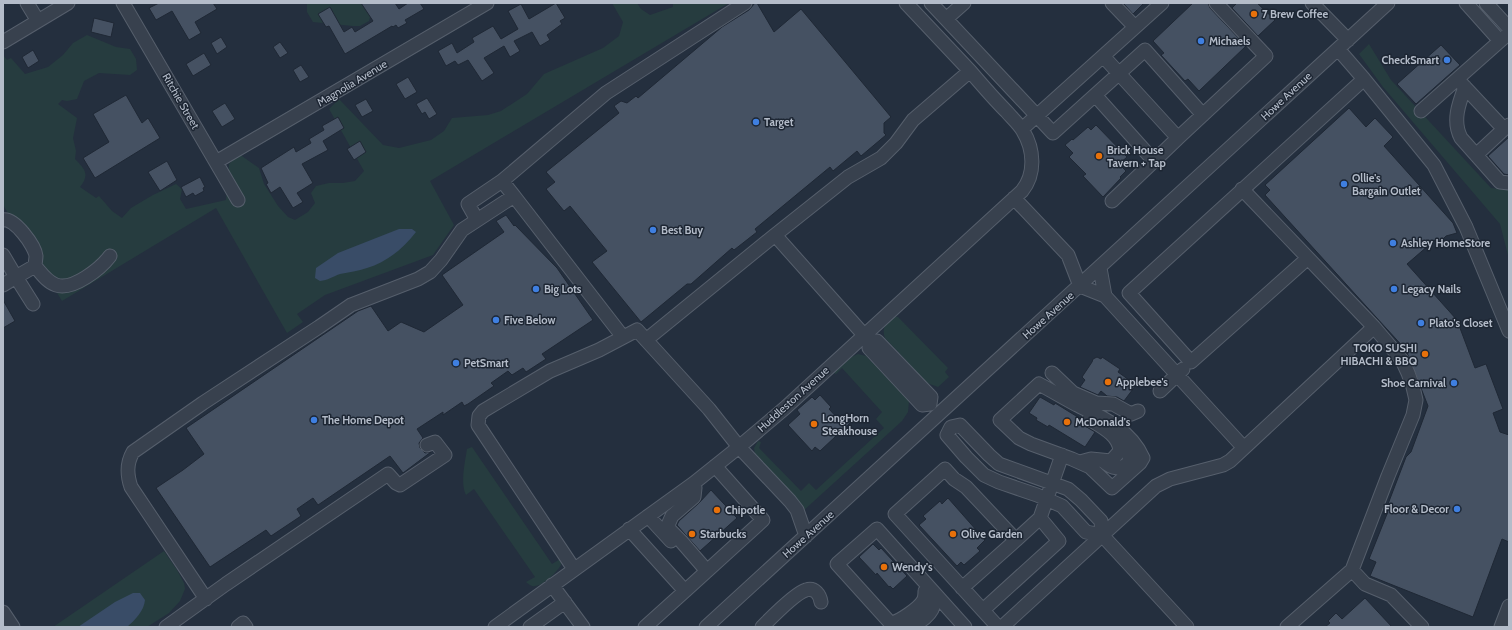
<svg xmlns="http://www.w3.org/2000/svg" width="1512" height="630" viewBox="0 0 1512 630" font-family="Cabin,sans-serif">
  <rect width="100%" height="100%" fill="#242f3e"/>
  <path fill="#263c3f" d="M307 3H374L369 21 360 26H353L313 22 307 12Z
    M612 3H637L641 9 650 15 673 7V3H729L430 181 454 225 433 255 325 295 297 314 303 322 287 333 216 208 62 301 3 205V55L7 60 11 58 25 74 48 67 63 55 73 43 87 35 116 47 130 49 136 59 137 70 130 75 99 73 84 81 77 99 67 101 62 100 58 104 77 118 73 138 76 151 75 159C85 169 90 175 80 187L96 198 99 196 112 211 122 218 131 208 153 195 176 184 182 189 180 199 186 209 226 200 229 164 239 154 259 168 264 184 278 206 288 217 295 220 308 212 315 203 311 193 316 186 329 183H343L355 181 364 171 329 109 339 99 383 145 399 148 431 140 444 131 452 118 488 115 501 111 527 94 544 74 603 48 619 36 623 22Z
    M1369 44 1391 80 1491 188 1509 190V259L1500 224 1383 87 1359 54Z
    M894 316 898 317 948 368 945 372 949 377 938 387 927 383 885 338C881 327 887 323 894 316Z
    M858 354 866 356 909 401 908 412 902 421 802 512 755 455 754 448 758 441 761 442 759 448 801 491 809 483 816 490 884 428 876 419 882 412 842 368 836 374 834 373 849 358Z
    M472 447 552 564 560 559 561 565C556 573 544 585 535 586 531 587 529 584 526 582L535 577 474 489 466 495C460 484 465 462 467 449Z
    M164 551 177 570 184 583 185 589 180 601 169 613 147 627H53Z"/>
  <path fill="#394c67" d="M399 229H412L416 232C404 248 387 262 367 268 358 271 349 272 340 274 332 277 328 280 320 281L315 278 316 268 338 253Z
    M133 593H140L145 600C144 611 135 620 127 627H78L115 602Z"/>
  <path fill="#455162" stroke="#1f2835" d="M159 3H213L217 9 195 22 201 33 189 40 172 11 156 20 149 8Z
    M361 3H395L399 9 408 3H420L424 9 405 20 407 23 398 28 396 25 393 27 392 26 345 54 329 26 326 27 318 14 330 7 344 32 352 27 355 32 373 21Z
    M556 3 565 18 560 21 562 24 547 35 550 40 540 46 532 32 514 41 520 51 510 57 504 46 484 58 494 73 482 81 468 60 458 65 455 61 446 66 438 51 452 43 457 53 474 42 472 38 493 26 501 39 518 29 508 11 521 4 529 19Z
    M755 3H757L774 32 801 9 891 117 884 123V133L886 135 861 156 857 151 833 171 830 167 755 229 757 232 734 250 732 248 691 284H687L641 322 592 262 607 251 570 206 564 211 546 189 555 182 546 172 619 113 614 106 621 101 627 103 636 96 638 98 722 27 749 10Z
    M1123 3H1144L1133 14Z
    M1193 3H1208L1210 8 1246 46 1199 91 1188 79 1185 81 1161 55 1164 53 1153 41Z
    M1237 3H1257L1275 20 1258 36 1232 8Z
    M94 18 114 23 111 37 91 32Z
    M221 37 227 47 217 54 211 43Z
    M280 42 288 53 280 58 273 47Z
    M1441 45 1460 65 1416 104 1397 84Z
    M33 50 39 61 28 68 22 57Z
    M204 53 211 65 193 76 186 64Z
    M301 65 309 77 300 82 293 70Z
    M408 77 417 92 405 99 396 84Z
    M126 95 142 123 148 118 160 138 95 178 83 158 109 142 93 114Z
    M427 98 437 114 429 119 425 112 422 114 416 104Z
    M366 99 373 111 362 117 355 105Z
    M225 103 235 119 222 127 212 111Z
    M1349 108 1366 127 1375 118 1393 137 1384 146 1453 223 1457 233 1446 236 1440 242 1436 239 1407 264 1457 320 1475 368 1486 364 1503 409 1493 413 1500 432 1509 435V542L1502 539 1473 617 1370 576 1376 562 1369 559 1387 514 1388 504 1406 457 1411 452 1428 406 1406 350 1265 195 1270 190 1265 185Z
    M338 117 344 128 323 141 328 150 302 164 313 183 297 193 303 202 293 208 280 187 271 193 266 184 268 183 261 168 294 147 296 152 311 143 309 139 324 130 322 126Z
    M1096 125 1127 157 1119 164 1126 171 1120 177 1121 178 1103 197 1083 176 1086 174 1069 157 1073 153 1065 145 1072 139 1073 140 1088 127 1091 130Z
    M1509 137V175L1504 174 1488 156Z
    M360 141 366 152 354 160 347 149Z
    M167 161 177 180 160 191 148 172Z
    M200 177 205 187 203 188 204 191 195 196 193 193 186 197 181 187Z
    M506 215 514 226 515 225 557 268 593 320 542 354 546 359 526 372 523 368 512 375 508 371 491 383 494 386 491 388 468 404 464 406 462 402 443 415V412L417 429 423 438 419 443 420 448 425 453 431 452 403 473 390 456 318 505 313 498 297 509 301 516 271 536 266 530 210 567 156 488 183 470 204 454 186 428 358 311 371 306 388 331 401 322 424 332 463 305 442 275 504 232 496 221Z
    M3 300 15 321 3 328Z
    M1097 357 1101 359 1102 357 1120 369 1118 372 1136 385 1124 401 1117 397 1107 396 1101 391 1098 395 1080 387 1085 380 1082 377 1092 362 1093 359Z
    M820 395 831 407 829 409 840 421 851 422 820 451 815 447 812 451 788 425 800 414 797 410 812 397 815 400Z
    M1040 397 1054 405 1055 403 1081 419 1085 426 1095 432 1085 447 1049 425 1048 427 1036 420 1037 418 1029 413Z
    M711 490 737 518 700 551 677 525 679 521 699 503Z
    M948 498 985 540 977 548 980 551 964 565 961 562 957 566 919 525 926 519 923 516 940 501 942 504Z
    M873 544 879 550 881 548 907 576 893 589 890 586 889 587 877 573 876 575 859 557Z
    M1365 598 1392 627H1325L1330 623 1328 621 1336 613 1342 619Z"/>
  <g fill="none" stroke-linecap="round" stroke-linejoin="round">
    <defs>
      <path id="minor" d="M27 3 38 21
        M123 3 238 200
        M906 3 970 71
        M931 3 1053 133 1145 50 1203 115
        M1112 3 1135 27
        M1312 3 1348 40
        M1466 3 1500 41 1509 33
        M1486 3 1509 28
        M946 19 964 3
        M3 42 68 3
        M1103 56 1178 138 1266 56 1216 3
        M1364 79 1434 165 1466 227 1509 331
        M1460 82 1504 129 1509 125
        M1465 87C1459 103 1452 121 1461 138L1500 182 1509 183
        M1095 95 1154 161 1178 138
        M1421 111 1500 41
        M1022 129 1162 3
        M1476 155 1504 129
        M216 162 487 3
        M502 181 606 93 745 3
        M1014 198 1068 255 1080 286 1105 296 1244 448
        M1112 201 1154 161
        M3 220C14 217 35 246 36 256 36 259 35 263 35 266L16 277 33 304
        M477 220 468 204 502 181 514 196
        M3 255 16 277 3 285
        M1308 258 1191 362 1129 293 1364 79 1338 49
        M35 266C41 273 47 282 56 285 73 291 101 268 110 256
        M1100 268 1105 296
        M646 340 775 235 864 335
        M870 341H877L931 397 930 404 922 405 869 348Z
        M1052 373 1073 393 1096 403 1113 404 1131 414 1138 411
        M1039 384C1052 391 1064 398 1077 405 1102 417 1131 430 1143 458L1140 463 1112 488 1090 467 1072 459 1031 444 1019 438 1000 420Z
        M1160 391 1183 369
        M960 425 989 455 999 464 1068 489 1081 500 1101 521 1102 535 1086 532 1062 506 1037 495 999 482 984 475 966 457 947 435 951 427Z
        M1103 461C1112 469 1121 471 1129 462L1130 453 1118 440
        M1080 462 1091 459 1111 461 1120 451C1119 435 1102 427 1089 419
        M694 483 695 488 694 497 672 516 668 525 670 530 681 541 707 571
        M648 516 671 541
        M1040 518 1062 455
        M629 529 685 591 763 520 715 466
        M1102 535 1187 627
        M574 569 478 425 479 416 483 411 550 371 599 350 637 330 709 409 739 447 790 501 797 510 806 536
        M1352 570 1365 584 1391 595 1422 627
        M552 585 583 627
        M962 588 1016 540 966 487 954 479 945 469 895 514 998 627
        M206 599 131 487C127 475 126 464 133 452L203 403 319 327 351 305 418 279 430 272 441 260 462 230 514 196 623 337
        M983 610 1059 541 1040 518 1016 540
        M3 612 13 627
        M891 623C899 622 919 608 923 601 925 598 925 594 925 591
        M166 627 226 584 388 474 396 483 400 485 445 455 435 442 427 445
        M238 627 243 623 246 627
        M495 627 694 483 739 447 785 408 1022 191C1036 174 1034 149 1023 131 1019 124 1012 118 1007 112 994 99 982 85 970 71L913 120 896 143 881 158 848 177 775 235
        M530 627 565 602
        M645 627 685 591
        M706 627 1388 3
        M762 627C771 618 795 593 806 590 815 587 820 595 821 602
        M894 627 837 564 877 529 965 627
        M906 627C918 625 935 614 934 600L926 591
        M1002 627 1156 486 1170 479 1223 465 1230 461 1374 327 1242 189
        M1287 627 1352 570 1388 476 1413 415 1416 400 1413 387 1408 373 1402 360 1374 327
        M1501 627 1509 606"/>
    </defs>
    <use href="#minor" stroke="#565f6c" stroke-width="15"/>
    <use href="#minor" stroke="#38414e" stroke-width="13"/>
  </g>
  <g fill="#e8710a" stroke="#1d2633" stroke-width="1.5">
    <circle cx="1254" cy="14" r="4"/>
    <circle cx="1099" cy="156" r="4"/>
    <circle cx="1425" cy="354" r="4"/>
    <circle cx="1108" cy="382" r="4"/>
    <circle cx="1067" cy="422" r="4"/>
    <circle cx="814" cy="424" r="4"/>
    <circle cx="717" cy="510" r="4"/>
    <circle cx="692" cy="534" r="4"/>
    <circle cx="953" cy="534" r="4"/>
    <circle cx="884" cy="567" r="4"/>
  </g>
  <g fill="#3f7fe0" stroke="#1d2633" stroke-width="1.5">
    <circle cx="1201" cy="41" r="4"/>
    <circle cx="1447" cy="60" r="4"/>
    <circle cx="756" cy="122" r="4"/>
    <circle cx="1344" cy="184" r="4"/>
    <circle cx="653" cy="230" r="4"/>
    <circle cx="1393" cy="243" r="4"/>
    <circle cx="536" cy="289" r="4"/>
    <circle cx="1394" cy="289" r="4"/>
    <circle cx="496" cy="320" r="4"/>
    <circle cx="1421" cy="323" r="4"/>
    <circle cx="456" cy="363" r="4"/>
    <circle cx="1454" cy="383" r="4"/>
    <circle cx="314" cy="420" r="4"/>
    <circle cx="1457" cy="509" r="4"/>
  </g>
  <g text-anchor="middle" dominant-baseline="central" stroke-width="3" stroke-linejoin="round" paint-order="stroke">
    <g font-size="11" font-weight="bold" fill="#b4bcc9" stroke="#1d2633" text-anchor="start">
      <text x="1262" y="14">7 Brew Coffee</text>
      <text x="1209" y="41">Michaels</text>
      <text x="1439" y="60" text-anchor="end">CheckSmart</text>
      <text x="764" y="122">Target</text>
      <text x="1107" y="150">Brick House<tspan x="1107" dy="13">Tavern + Tap</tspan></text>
      <text x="1352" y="178">Ollie's<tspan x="1352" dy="13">Bargain Outlet</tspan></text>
      <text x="661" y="230">Best Buy</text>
      <text x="1401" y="243">Ashley HomeStore</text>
      <text x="544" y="289">Big Lots</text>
      <text x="1402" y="289">Legacy Nails</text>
      <text x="504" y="320">Five Below</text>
      <text x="1429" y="323">Plato's Closet</text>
      <text x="1417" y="348" text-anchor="end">TOKO SUSHI<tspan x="1417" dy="13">HIBACHI &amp; BBQ</tspan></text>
      <text x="464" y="363">PetSmart</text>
      <text x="1116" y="382">Applebee's</text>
      <text x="1446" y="383" text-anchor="end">Shoe Carnival</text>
      <text x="822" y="418">LongHorn<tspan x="822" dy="13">Steakhouse</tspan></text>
      <text x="322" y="420">The Home Depot</text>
      <text x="1075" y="422">McDonald's</text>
      <text x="1449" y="509" text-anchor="end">Floor &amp; Decor</text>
      <text x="725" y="510">Chipotle</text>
      <text x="700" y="534">Starbucks</text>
      <text x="961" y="534">Olive Garden</text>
      <text x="892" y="567">Wendy's</text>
    </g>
    <g font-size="11" fill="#b4bcc9" stroke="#1d2633">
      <text transform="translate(352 83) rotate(-31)">Magnolia Avenue</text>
      <text transform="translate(1286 96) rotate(-43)">Howe Avenue</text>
      <text transform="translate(181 101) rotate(60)">Ritchie Street</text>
      <text transform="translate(1048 315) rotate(-42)">Howe Avenue</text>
      <text transform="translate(793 399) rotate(-42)">Huddleston Avenue</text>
      <text transform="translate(808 534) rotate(-42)">Howe Avenue</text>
    </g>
  </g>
  <rect width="1512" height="630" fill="none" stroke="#b4bcc9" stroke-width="8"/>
</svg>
